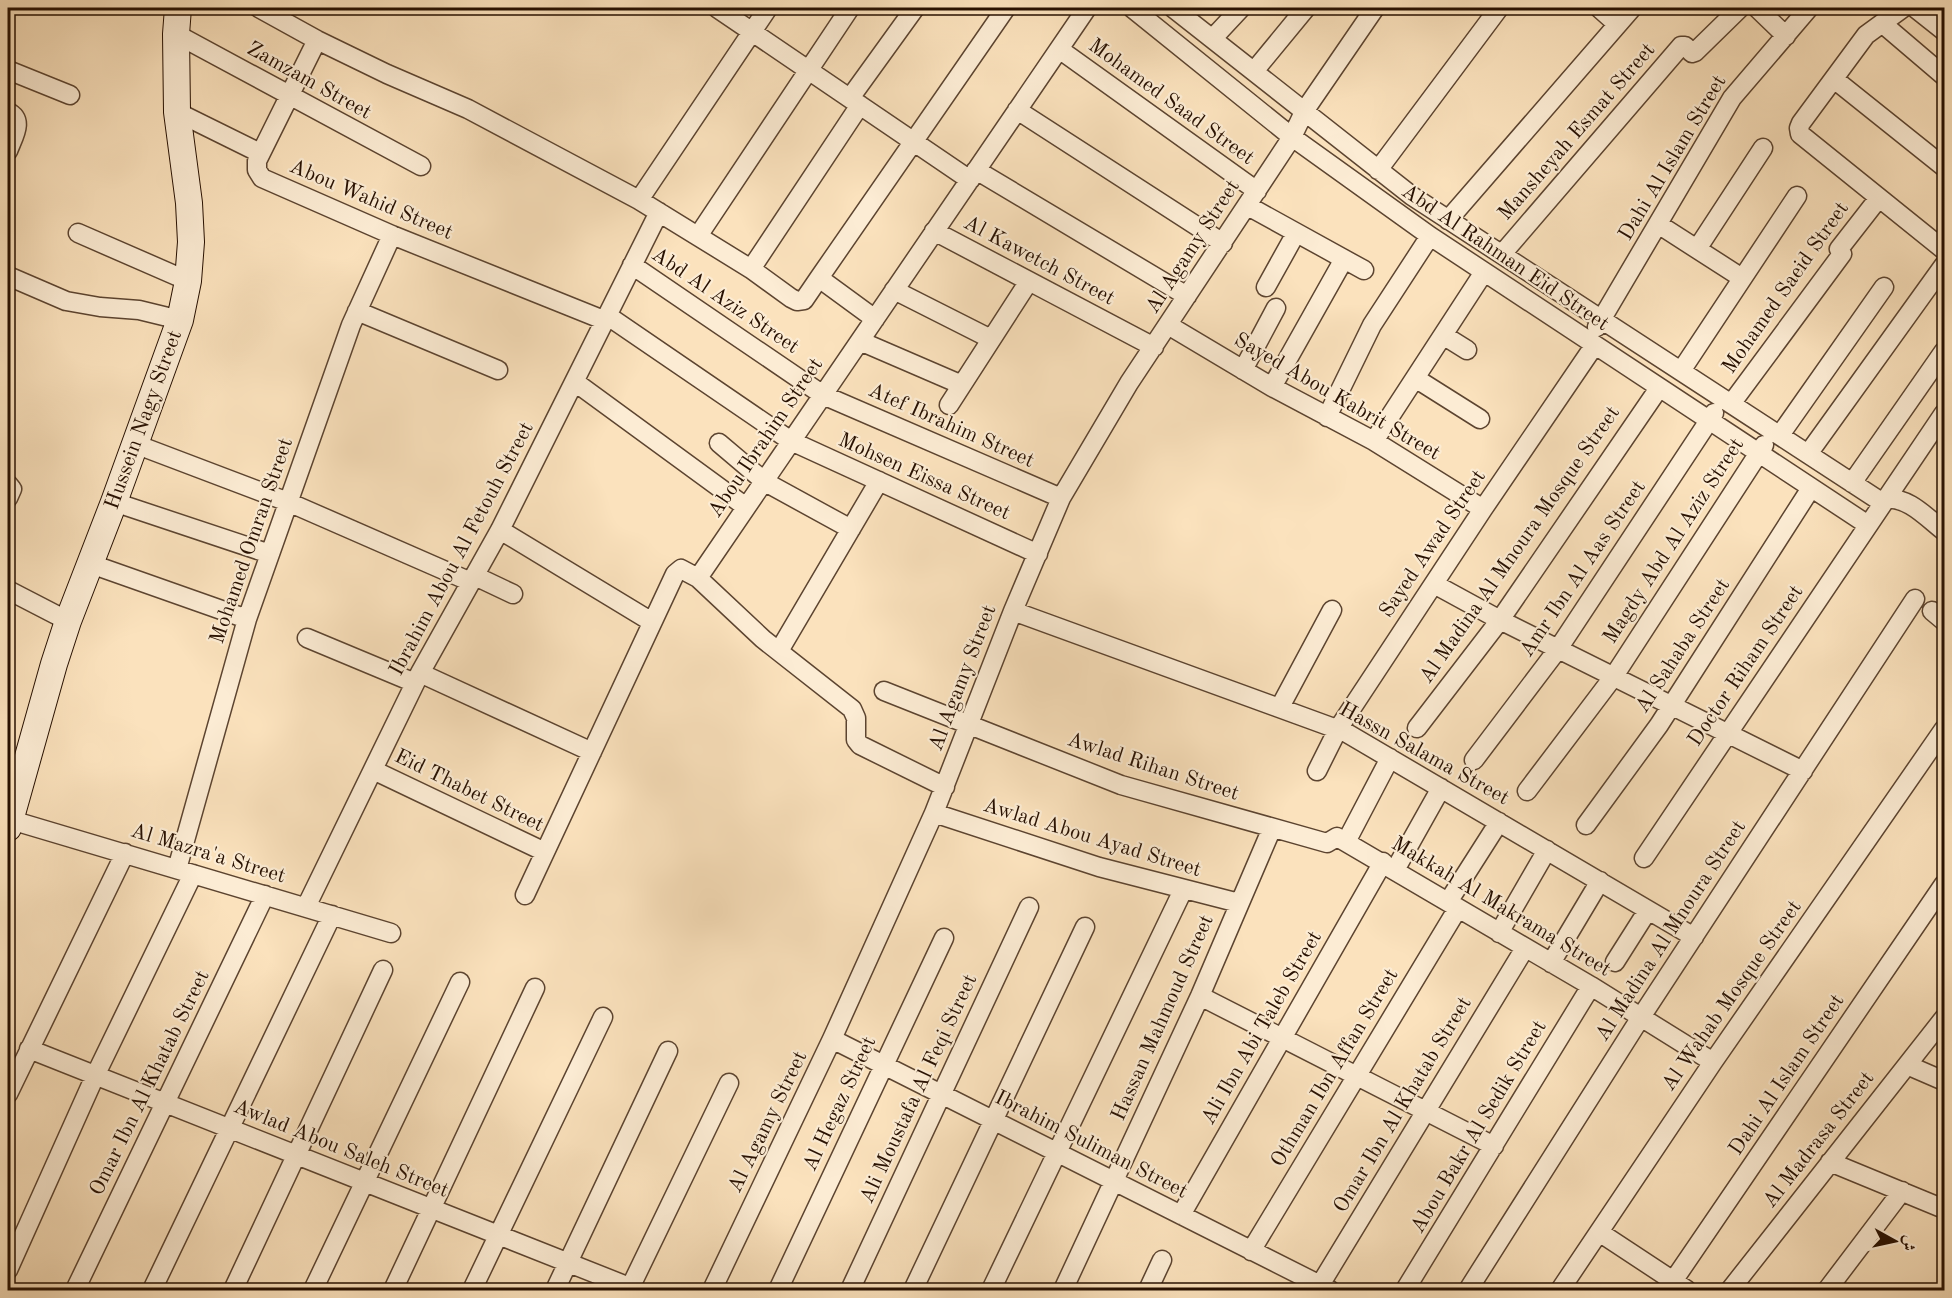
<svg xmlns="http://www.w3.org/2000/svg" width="1952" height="1298" viewBox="0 0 1952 1298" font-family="'Old Standard TT',Amiri,serif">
  <rect width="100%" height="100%" fill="#fbe2bd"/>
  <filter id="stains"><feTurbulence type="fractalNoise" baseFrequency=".00333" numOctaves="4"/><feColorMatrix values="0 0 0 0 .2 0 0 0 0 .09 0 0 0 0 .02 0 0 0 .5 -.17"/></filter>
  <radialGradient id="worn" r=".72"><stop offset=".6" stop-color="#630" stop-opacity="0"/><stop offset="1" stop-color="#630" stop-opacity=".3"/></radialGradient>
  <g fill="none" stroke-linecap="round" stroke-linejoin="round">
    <defs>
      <path id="street" d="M259 8 317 40 387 74 468 109 639 200 751 269 791 298 797 301 804 300 819 278 1006 8
        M717 8 970 180
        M1132 8 1292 137 1430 236 1868 525
        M1173 8 1412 196 1883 503
        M1599 8 1617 24
        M1757 8 1786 36
        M1903 8 1866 35 1801 123 1799 128 1800 134 1944 250
        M1915 8 1944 31
        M1883 24 1944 76
        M176 34 421 166
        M1213 38 1241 8
        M317 40 257 161V170L262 178 392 235 606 321
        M1059 49 1257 191
        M8 70 70 95
        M1255 70 1306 8
        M1834 79 1944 167
        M850 98 915 8
        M1017 110 1223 243
        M8 112C25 120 13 137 8 151
        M177 112 260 153
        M976 170 1187 296
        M1378 170 1499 8
        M639 200 768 8
        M1248 206 1364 270
        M1448 220 1632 8
        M1658 224 1742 278
        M934 231 1154 347
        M78 233 188 281
        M698 236 850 8
        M1697 249 1763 148
        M1502 254 1681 46H1685L1692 53 1695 52 1740 8
        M632 265 823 395 1061 498
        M751 269 860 105
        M8 276 66 301 100 307 139 310 180 320
        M819 278 875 319
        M1266 287 1296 233
        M894 290 991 339
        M357 311 498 370
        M608 316 791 441 1038 554
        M1168 325 1272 387 1374 441 1483 509
        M1597 327 1732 98 1809 8
        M1443 335 1467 350
        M860 341 962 385
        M1243 370 1276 308
        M1681 371 1797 196
        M1415 378 1480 419
        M575 382 746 507
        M1272 387 1344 259
        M1731 404 1842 254 1839 249 1878 199
        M949 405 1029 281
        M1327 417 1372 325 1430 236
        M1780 435 1884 287
        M1374 441 1484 272
        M719 443 765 482 851 529
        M135 444 288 502 471 582
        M1808 454 1944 265
        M1852 483 1944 351
        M8 484 12 489 8 498
        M1885 499C1908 496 1927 518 1944 531
        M114 502 270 554
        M500 530 652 622
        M91 564 247 619
        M475 576 513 594
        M698 578 1087 8
        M1434 584 1500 620 1803 771
        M8 590 68 621
        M1013 611 1345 732 1694 937
        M1932 611 1944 621
        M307 638 415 683
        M779 651 879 481
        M420 673 592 752
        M884 691 1121 785 1327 843 1337 837 1591 986 1713 1062
        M1280 707 1332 610
        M1417 728 1500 620 1659 388
        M1474 760 1558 649 1714 413
        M373 770 545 852
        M1317 771 1338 729 1483 509 1594 346
        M1527 791 1614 676 1764 445
        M934 813 1099 867 1239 903
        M11 820 391 933
        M1586 825 1659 725 1811 488
        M1346 842 1390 758
        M1644 858 1944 413
        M177 869 247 619 351 325 392 235
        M1395 870 1441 788
        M525 895 675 574 681 569 698 578 763 639 852 709 856 718V740L860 745 945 787
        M1448 902 1499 822
        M306 907 420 673 500 530 659 212
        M1499 933 1547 850
        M1615 962 1648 910
        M1551 963 1600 881
        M1200 996 1494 1146
        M832 1039 1330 1290
        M29 1049 637 1290
        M1907 1065 1944 1081
        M8 1094 125 853
        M1830 1162 1944 1209
        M1181 1215 1383 862
        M1599 1232 1687 1290
        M1251 1251 1458 908
        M8 1270 95 1076 193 874
        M1320 1285 1525 948
        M75 1290 265 895
        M152 1290 332 915
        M233 1290 383 970
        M313 1290 460 982
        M393 1290 535 988
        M472 1290 603 1017
        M555 1290 668 1051
        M629 1290 729 1083
        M712 1290 832 1039 934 813 1013 611 1061 498 1129 383 1292 137 1305 110 1375 8
        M778 1290 944 938
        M850 1290 1029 907
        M913 1290 1085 927
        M991 1290 1183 890
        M1063 1290 1200 996 1272 828
        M1148 1290 1162 1260
        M1405 1290 1591 986
        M1468 1290 1641 1017 1915 599
        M1560 1290 1713 1062 1944 729
        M1667 1290 1944 884
        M1730 1290 1944 1018
        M1827 1290 1902 1191"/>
      <path id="secondary" d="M8 828 54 664 68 621 114 502 180 320 188 281 191 242 189 203 177 112 176 34 178 8"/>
    </defs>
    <use href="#street" stroke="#5c4430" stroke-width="21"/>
    <use href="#secondary" stroke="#271001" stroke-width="28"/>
    <use href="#street" stroke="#fcecd4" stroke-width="18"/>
    <use href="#secondary" stroke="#fcecd4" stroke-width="26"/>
  </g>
  <g text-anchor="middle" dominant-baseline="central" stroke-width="4.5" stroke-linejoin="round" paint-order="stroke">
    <g font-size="21" fill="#271001" stroke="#fcecd4">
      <text transform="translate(309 81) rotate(29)">Zamzam Street</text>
      <text transform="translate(1171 102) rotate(36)">Mohamed Saad Street</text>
      <text transform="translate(1577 132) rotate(-49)">Mansheyah Esmat Street</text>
      <text transform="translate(1673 158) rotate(-59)">Dahi Al Islam Street</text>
      <text transform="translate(371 200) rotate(23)">Abou Wahid Street</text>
      <text transform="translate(1193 247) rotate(-57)">Al Agamy Street</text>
      <text transform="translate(1505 258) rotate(34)">Abd Al Rahman Eid Street</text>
      <text transform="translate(1039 261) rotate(28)">Al Kawetch Street</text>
      <text transform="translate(1786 288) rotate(-55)">Mohamed Saeid Street</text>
      <text transform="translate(725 301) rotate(34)">Abd Al Aziz Street</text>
      <text transform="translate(1337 397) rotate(30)">Sayed Abou Kabrit Street</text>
      <text transform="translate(144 420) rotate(-70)">Hussein Nagy Street</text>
      <text transform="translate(951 426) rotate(24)">Atef Ibrahim Street</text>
      <text transform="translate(766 438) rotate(-56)">Abou Ibrahim Street</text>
      <text transform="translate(924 477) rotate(24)">Mohsen Eissa Street</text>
      <text transform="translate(252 541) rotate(-71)">Mohamed Omran Street</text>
      <text transform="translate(1674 541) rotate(-57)">Magdy Abd Al Aziz Street</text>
      <text transform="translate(1433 544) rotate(-56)">Sayed Awad Street</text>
      <text transform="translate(1520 545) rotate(-55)">Al Madina Al Mnoura Mosque Street</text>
      <text transform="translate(462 549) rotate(-62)">Ibrahim Abou Al Fetouh Street</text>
      <text transform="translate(1583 569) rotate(-56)">Amr Ibn Al Aas Street</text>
      <text transform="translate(1683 646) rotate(-57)">Al Sahaba Street</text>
      <text transform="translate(1746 666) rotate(-56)">Doctor Riham Street</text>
      <text transform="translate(963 678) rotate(-69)">Al Agamy Street</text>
      <text transform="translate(1424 754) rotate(29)">Hassn Salama Street</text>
      <text transform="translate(1153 767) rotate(18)">Awlad Rihan Street</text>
      <text transform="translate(469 791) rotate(26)">Eid Thabet Street</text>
      <text transform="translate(1092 838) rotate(17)">Awlad Abou Ayad Street</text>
      <text transform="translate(208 854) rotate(17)">Al Mazra'a Street</text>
      <text transform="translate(1501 907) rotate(31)">Makkah Al Makrama Street</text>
      <text transform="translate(1671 931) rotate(-57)">Al Madina Al Mnoura Street</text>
      <text transform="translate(1732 996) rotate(-55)">Al Wahab Mosque Street</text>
      <text transform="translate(1163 1018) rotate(-66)">Hassan Mahmoud Street</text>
      <text transform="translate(1262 1028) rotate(-60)">Ali Ibn Abi Taleb Street</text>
      <text transform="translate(1335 1068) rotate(-59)">Othman Ibn Affan Street</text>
      <text transform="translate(1787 1075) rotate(-56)">Dahi Al Islam Street</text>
      <text transform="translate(150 1083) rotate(-64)">Omar Ibn Al Khatab Street</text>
      <text transform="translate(919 1089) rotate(-65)">Ali Moustafa Al Feqi Street</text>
      <text transform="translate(840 1104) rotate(-65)">Al Hegaz Street</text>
      <text transform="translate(1403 1105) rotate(-59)">Omar Ibn Al Khatab Street</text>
      <text transform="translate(768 1122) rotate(-64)">Al Agamy Street</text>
      <text transform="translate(1479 1127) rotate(-59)">Abou Bakr Al Sedik Street</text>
      <text transform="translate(1819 1140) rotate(-52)">Al Madrasa Street</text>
      <text transform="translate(1091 1145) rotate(27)">Ibrahim Suliman Street</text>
      <text transform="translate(341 1149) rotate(22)">Awlad Abou Saleh Street</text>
    </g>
  </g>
  <rect width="1952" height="1298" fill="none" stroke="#fbe2bd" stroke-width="30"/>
  <rect x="9" y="9" width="1934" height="1280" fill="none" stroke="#271001" stroke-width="3"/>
  <rect x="15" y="15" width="1922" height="1268" fill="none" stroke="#271001" stroke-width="1.5"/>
  <g transform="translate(1895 1241) rotate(98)" stroke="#fcecd4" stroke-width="4.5" paint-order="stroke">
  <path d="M0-4.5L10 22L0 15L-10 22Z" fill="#271001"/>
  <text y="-9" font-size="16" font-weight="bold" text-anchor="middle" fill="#271001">ش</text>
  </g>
  <rect width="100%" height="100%" filter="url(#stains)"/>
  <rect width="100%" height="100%" fill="url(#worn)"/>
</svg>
